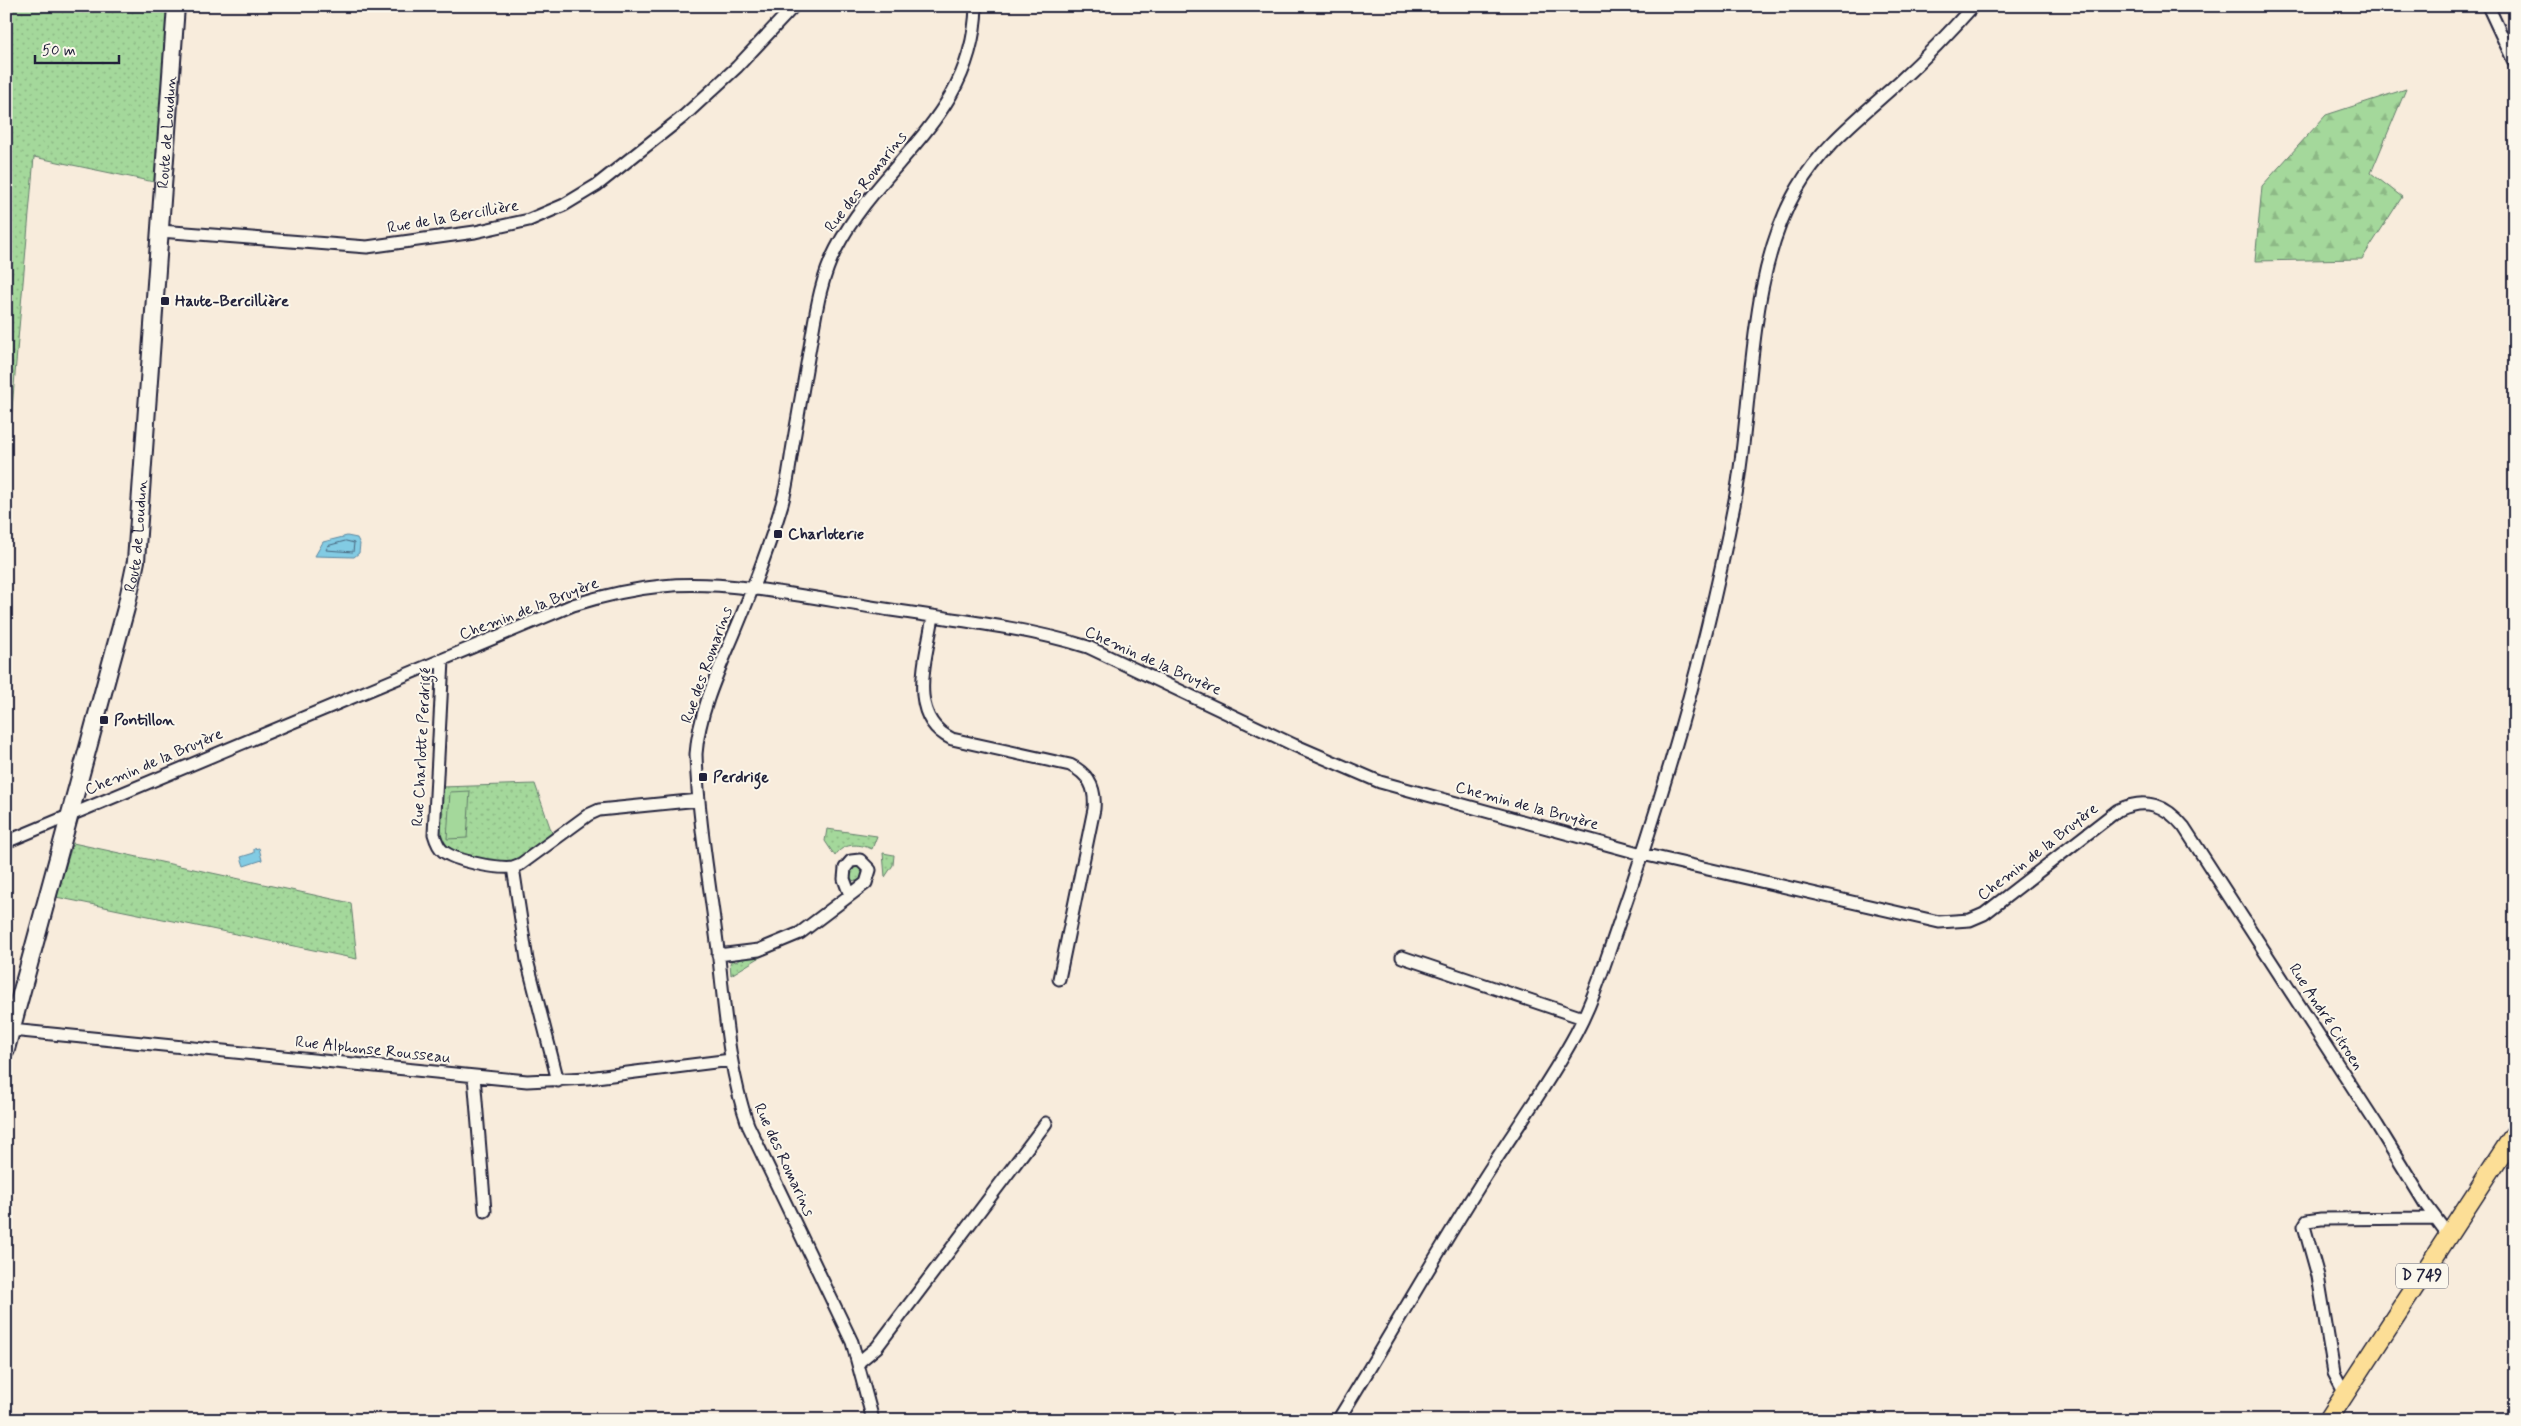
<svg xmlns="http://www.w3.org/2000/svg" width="2521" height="1426" viewBox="0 0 2521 1426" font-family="Mynerve,sans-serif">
  <defs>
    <pattern id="grass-dots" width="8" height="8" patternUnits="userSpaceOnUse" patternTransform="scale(1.25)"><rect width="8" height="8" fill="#a4d89b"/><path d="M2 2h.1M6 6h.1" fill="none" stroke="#8db986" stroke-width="1.8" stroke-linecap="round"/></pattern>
    <pattern id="forest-firs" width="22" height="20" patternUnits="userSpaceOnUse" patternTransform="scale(1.25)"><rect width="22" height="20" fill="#a4d89b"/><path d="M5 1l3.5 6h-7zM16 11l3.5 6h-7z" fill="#8db986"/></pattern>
  </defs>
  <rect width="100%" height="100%" fill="#f8ecdc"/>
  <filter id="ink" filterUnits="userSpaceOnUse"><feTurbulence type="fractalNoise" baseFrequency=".02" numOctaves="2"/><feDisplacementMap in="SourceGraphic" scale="10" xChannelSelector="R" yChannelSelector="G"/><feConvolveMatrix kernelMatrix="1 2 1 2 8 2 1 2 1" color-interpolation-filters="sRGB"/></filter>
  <g filter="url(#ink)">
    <path fill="url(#grass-dots)" stroke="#637d6b" d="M6 6H172L154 182 34 157 6 477Z
      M535 784 552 833C541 842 528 855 514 860 497 865 447 856 440 838 436 827 440 800 441 787Z
      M827 829 877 836 872 849C858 843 843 843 835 856L825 841Z
      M73 843 351 903 357 959 56 897Z
      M883 853 894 855 893 865 885 877Z
      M848 873a8 8 0 1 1 16 0a8 8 0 1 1-16 0Z
      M762 956 731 975 730 963 732 960 736 962 740 959Z"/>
    <path fill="url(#forest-firs)" stroke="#637d6b" d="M2406 89 2371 173 2402 197 2362 259 2255 261 2262 186 2326 115Z"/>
    <path fill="#a4d89b" stroke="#637d6b" d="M470 791 467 838 447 839 450 792Z"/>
    <path fill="#82cbe3" stroke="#5c87a0" d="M347 536 357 538 360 544 359 553 354 557 315 556 323 542Z
      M259 848 262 860 244 866 241 857 254 853V849Z"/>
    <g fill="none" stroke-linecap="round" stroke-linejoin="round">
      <path stroke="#48667e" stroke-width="1" d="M346 541 354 543 353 552 326 550 328 546Z"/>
      <defs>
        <path id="street" d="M2488 6 2515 64
          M160 231 367 247 475 232 529 220 564 205 597 185 684 116 737 67 794 6
          M933 616C927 657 905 717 952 739L1070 765C1089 774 1096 788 1094 809L1059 979
          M443 660 434 834C436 841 438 847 443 851 455 861 497 869 513 867L527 960 558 1081
          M6 842 573 605C602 596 631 589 662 586 732 579 821 600 891 610 957 620 1024 627 1088 647L1294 745 1380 782 1642 854 1939 922 1970 920 1984 914 2118 810C2146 797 2166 805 2184 827L2377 1125 2426 1205 2449 1236
          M513 867 521 864 588 815 599 810 699 800
          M718 955 759 950 800 933 866 883 870 870 860 860 851 861 845 868 844 879 850 895
          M1402 957 1583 1018
          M11 1030 527 1081 588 1078 731 1060
          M474 1076 485 1211
          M859 1362 877 1347 1046 1123
          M2345 1394 2334 1373 2318 1276 2304 1226 2307 1221 2321 1219 2434 1218
          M873 1420 852 1342 748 1125C728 1068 725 1009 718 950 710 885 698 819 696 754 699 712 718 672 734 634 752 591 769 548 782 504 788 483 790 461 794 439 800 405 806 370 812 335 817 305 822 276 836 249 881 161 973 118 976 6
          M1338 1420C1386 1343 1430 1264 1478 1188 1510 1136 1547 1087 1576 1033 1592 1003 1603 969 1614 937 1664 795 1707 647 1735 500 1754 401 1746 277 1797 189 1822 145 1864 114 1901 80 1926 57 1950 32 1973 6"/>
        <g id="secondary">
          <path id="s1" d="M6 1049 126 608 136 561 176 6"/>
        </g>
        <path id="primary" d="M2328 1420 2515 1133"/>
      </defs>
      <use href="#street" stroke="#22223b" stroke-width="15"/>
      <use href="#secondary" stroke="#22223b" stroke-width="20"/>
      <use href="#primary" stroke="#22223b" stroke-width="21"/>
      <use href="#street" stroke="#fbf7ec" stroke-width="11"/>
      <use href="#secondary" stroke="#fbf7ec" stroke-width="16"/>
      <use href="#primary" stroke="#fcde96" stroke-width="18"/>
    </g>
  </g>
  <g fill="#22223b" stroke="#fbf7ec" stroke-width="2">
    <rect x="160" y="296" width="10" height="10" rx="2.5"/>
    <rect x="773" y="529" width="10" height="10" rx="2.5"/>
    <rect x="99" y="715" width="10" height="10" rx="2.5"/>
    <rect x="698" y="772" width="10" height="10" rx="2.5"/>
  </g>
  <g text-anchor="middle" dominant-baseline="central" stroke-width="4" stroke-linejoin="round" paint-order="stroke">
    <rect fill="#fbf7ec" stroke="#636270" stroke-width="1" x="2396" y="1263.5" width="52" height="25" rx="4"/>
    <g font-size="15" font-weight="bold" fill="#22223b">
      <text x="2422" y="1276">D 749</text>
    </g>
    <g font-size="16" fill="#22223b" stroke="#fbf7ec">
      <text stroke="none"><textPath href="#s1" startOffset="935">Route de Loudun</textPath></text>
      <text transform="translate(866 182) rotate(-52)">Rue des Romarins</text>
      <text transform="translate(453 217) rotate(-10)">Rue de la Bercillière</text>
      <text stroke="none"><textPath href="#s1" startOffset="530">Route de Loudun</textPath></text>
      <text transform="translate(529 609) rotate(-21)">Chemin de la Bruyère</text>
      <text transform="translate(1153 661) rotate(24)">Chemin de la Bruyère</text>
      <text transform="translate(707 665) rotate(-70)">Rue des Romarins</text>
      <text transform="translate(422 747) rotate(-87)">Rue Charlotte Perdrigé</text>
      <text transform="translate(154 762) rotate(-23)">Chemin de la Bruyère</text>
      <text transform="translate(1527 806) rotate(15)">Chemin de la Bruyère</text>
      <text transform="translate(2038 852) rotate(-38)">Chemin de la Bruyère</text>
      <text transform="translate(2326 1017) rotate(57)">Rue André Citroen</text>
      <text transform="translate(373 1050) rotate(6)">Rue Alphonse Rousseau</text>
      <text transform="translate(784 1160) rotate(65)">Rue des Romarins</text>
    </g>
    <g font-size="16" font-weight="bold" fill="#22223b" stroke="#fbf7ec" text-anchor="start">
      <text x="175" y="301">Haute-Bercillière</text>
      <text x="788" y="534">Charloterie</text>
      <text x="114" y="720">Pontillon</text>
      <text x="713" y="777">Perdrige</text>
    </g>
  </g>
  <rect width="2521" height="1426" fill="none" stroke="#fbf7ec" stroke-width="25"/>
  <rect x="12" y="12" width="2496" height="1401" fill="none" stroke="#22223b" stroke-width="2" filter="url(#ink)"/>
  <path d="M35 55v8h84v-8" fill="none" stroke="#22223b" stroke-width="2.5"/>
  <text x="42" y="55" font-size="15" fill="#22223b" stroke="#fbf7ec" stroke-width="4" paint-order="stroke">50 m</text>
</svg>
